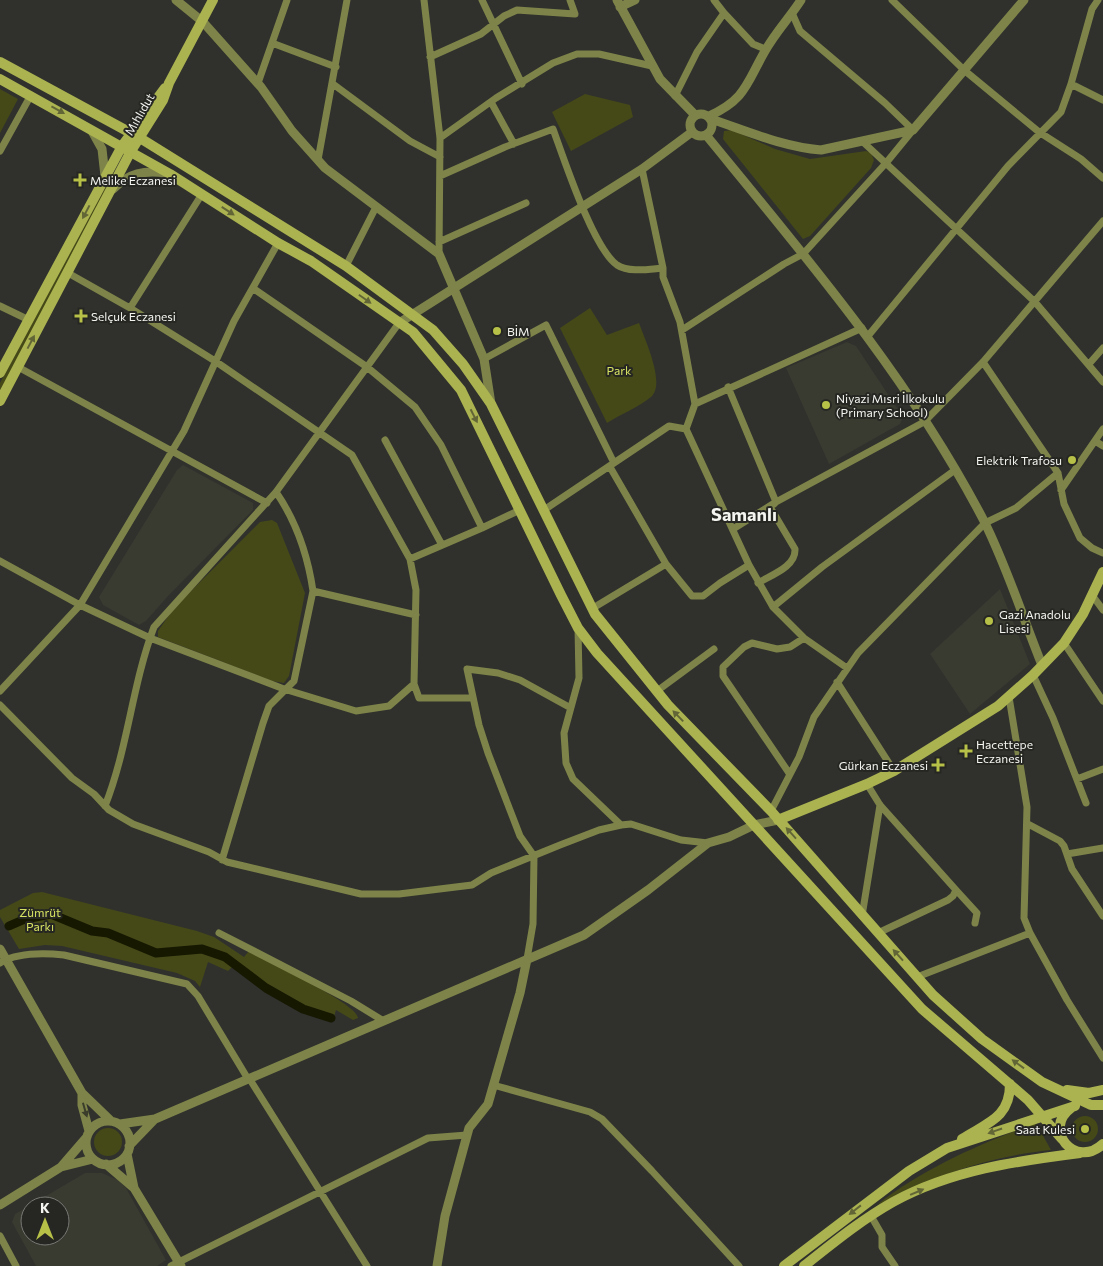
<svg xmlns="http://www.w3.org/2000/svg" width="1103" height="1266" viewBox="0 0 1103 1266" font-family="Commissioner,sans-serif">
  <rect width="100%" height="100%" fill="#30312d"/>
  <path fill="#393a30" fill-rule="evenodd" d="M847 342 856 346 903 417 900 424 829 464 786 368Z
    M183 465 253 503V510L169 595 146 621 139 625 103 605 99 597 177 470Z
    M1000 589 1030 664 970 714 930 654Z
    M85 1173H102L118 1180 126 1188 166 1260 157 1266H36L12 1222 15 1214ZM30 1206H60V1236H30Z"/>
  <path fill="#454918" d="M0 89 18 99 0 133Z
    M585 94 630 105 633 117 571 151 552 112Z
    M732 130 775 149 810 159 866 151 871 153 874 160 871 168 810 236 803 239 723 139 724 131Z
    M105 187 107 189 0 392V383Z
    M590 308 607 335 639 323C645 340 666 384 651 397 639 407 621 414 607 423L560 328Z
    M272 520 277 523 305 593 289 676 284 683 272 681 158 637V631L174 608 260 522Z
    M42 892 197 931 214 937 244 957 249 951C266 961 358 1004 358 1018L353 1020 336 1010 333 1020 304 1011 232 967 228 971 208 962 200 987 195 981 177 973 62 946 45 945 19 949 0 917V910L33 893Z
    M1072 1129a13 13 0 1 1 26 0a13 13 0 1 1-26 0Z
    M1036 1123 1051 1150C985 1157 936 1176 877 1205 924 1168 980 1144 1036 1123Z
    M94 1142a14 14 0 1 1 28 0a14 14 0 1 1-28 0Z"/>
  <g fill="none" stroke-linecap="round" stroke-linejoin="round">
    <path stroke="#161800" stroke-width="9" d="M9 926 25 919 51 914 92 931 108 933 156 953 202 949 225 957 266 988 303 1009 331 1018"/>
    <path stroke="#7e8449" stroke-width="7" d="M424 0 440 138 439 254
      M482 0 522 84
      M892 0 964 70 1039 132 1081 159 1103 178
      M724 13 753 44 765 49
      M272 43 336 67
      M430 57 481 34 504 16 517 10 575 14 570 0
      M258 83 287 0
      M333 84 410 141 440 157
      M1071 84 1103 100
      M675 96 697 52 724 13 714 0
      M491 102 514 144
      M440 138 496 98 553 63 577 54H599L652 66
      M863 142 1035 302 1103 382
      M0 151 31 95
      M318 160 347 0
      M642 169 663 268V277L680 322 695 404 686 429 749 565 773 607 804 638 847 668
      M440 176 505 147 553 129C564 159 593 248 617 265 629 273 650 269 663 268
      M439 242 526 203
      M346 266 376 207
      M68 273 130 308 215 361 352 455 410 559 416 590 414 684 419 698H473
      M254 289 367 367 415 407 441 445 482 528 520 510
      M0 306 29 320
      M130 308 202 194
      M682 330 784 264 803 254 886 163 913 130 885 103 800 31 792 13
      M868 336 1008 166 1061 112 1071 84 1092 9 1098 0
      M484 359 546 325 614 463
      M983 362 1058 473 1064 504 1080 538 1092 548 1103 553
      M1089 364 1103 348
      M18 367 267 503
      M728 387 776 502 774 504
      M695 404 862 328
      M385 440 442 545
      M1095 441 1103 446
      M610 467 666 564 692 596H703L720 583 749 565
      M1061 490 1103 429
      M276 492C296 521 308 557 313 591L416 615
      M544 510 669 426 686 429
      M733 529 776 502 924 422 983 362 1103 221
      M410 559 482 528
      M0 561 80 605 150 638 284 689 356 711 389 706 414 684
      M758 583C771 575 796 567 795 549L770 507
      M1092 595 1103 610
      M773 607 822 567 955 470
      M593 608 666 564
      M578 628 579 678 564 733 566 763 573 779 621 825
      M1064 643 1103 701
      M1033 675 1053 718 1086 803
      M837 682 894 771
      M0 691 80 605 184 431 234 321 278 243
      M657 691 714 649
      M1009 697 1027 807 1024 918 1030 933 1067 1000 1103 1058
      M0 705 72 778 94 794 109 810 133 824 209 852 227 862 361 894H399L472 885 491 873 560 845 599 830 621 825 631 824 681 840 708 843
      M789 773 723 676V667L744 647 752 643 777 649 790 647 804 638
      M1077 779 1103 769
      M867 784 880 805 956 890 953 896 948 900 878 933
      M105 806C128 748 132 685 154 627L276 492 399 323
      M771 811 799 757 814 717 858 653 985 523 1016 508 1058 473
      M1028 824 1060 841 1064 846 1072 869 1103 916
      M1067 854 1103 848
      M222 860 263 723 269 706 294 681 313 591
      M956 890 977 913 975 923
      M862 916 880 805
      M219 933 351 1001 382 1020
      M527 959 533 924 534 856 520 836 488 753 479 725 467 669 498 673 520 680 569 707
      M0 963C18 952 44 953 64 955L187 984 198 996 248 1079
      M917 977 1030 933
      M249 1078 367 1266
      M493 1085 590 1112 602 1119 652 1171 739 1266
      M871 1216 882 1235V1247L895 1266
      M0 1236 16 1266
      M171 1266 428 1138 467 1135"/>
    <path stroke="#7e8449" stroke-width="9" d="M176 0 203 22 261 87 292 131 325 168 439 254 484 359 491 404
      M617 0 660 79 695 115
      M620 7 635 0
      M690 125a11 11 0 1 1 22 0a11 11 0 1 1-22 0Z
      M709 116C746 99 746 84 765 51 775 33 790 17 801 0
      M711 119C747 131 783 147 821 150L913 130 1024 0
      M92 131 102 149 105 176
      M706 135C806 257 911 380 984 521 1007 567 1023 618 1042 665
      M113 189C129 173 144 170 166 173
      M399 323 642 169 692 132
      M0 949 82 1093
      M155 1119 584 935 648 890 708 843 729 837 754 825 778 820
      M86 1143a22 22 0 1 1 44 0a22 22 0 1 1-44 0Z
      M120 1124 155 1119 129 1146
      M89 1131 82 1105V1093L110 1120
      M86 1138 61 1167 93 1159
      M106 1164 134 1188 127 1154
      M134 1188 181 1266
      M0 1205 61 1167
      M437 1266 445 1216 469 1128 488 1104 520 993 527 959"/>
    <path stroke="#abb350" stroke-width="10" d="M0 62 140 138 346 266 433 330 463 364 491 404 595 614 668 705 771 811 933 995 982 1039 1042 1082 1091 1105H1103
      M0 79 170 174 278 243 311 261 413 332 461 390 561 595 578 628 597 653 922 1009 1028 1100 1062 1139
      M0 373 122 146 165 88
      M0 401 131 151 163 100 169 83 213 0
      M778 820 867 784 894 771 998 706 1033 675 1064 643 1083 614 1103 572
      M1067 1090 1089 1093 1103 1090
      M1071 1108C1042 1129 1075 1170 1103 1144
      M962 1139C987 1123 1010 1118 1010 1084
      M784 1266 909 1171 947 1148 1075 1106
      M804 1266C833 1243 861 1220 893 1202 951 1170 1017 1161 1080 1153"/>
  </g>
  <defs><path id="oneway-solid" d="M-6-.8H1V-3.2L6.5 0L1 3.2V.8H-6Z" transform="scale(1.25)"/></defs>
  <g fill="#626637">
    <use href="#oneway-solid" transform="translate(58 110) rotate(29)"/>
    <use href="#oneway-solid" transform="translate(228 211) rotate(33)"/>
    <use href="#oneway-solid" transform="translate(86 212) rotate(118)"/>
    <use href="#oneway-solid" transform="translate(365 299) rotate(35)"/>
    <use href="#oneway-solid" transform="translate(31 342) rotate(-62)"/>
    <use href="#oneway-solid" transform="translate(474 416) rotate(63)"/>
    <use href="#oneway-solid" transform="translate(678 716) rotate(-134)"/>
    <use href="#oneway-solid" transform="translate(791 833) rotate(-132)"/>
    <use href="#oneway-solid" transform="translate(898 955) rotate(-132)"/>
    <use href="#oneway-solid" transform="translate(1018 1064) rotate(-144)"/>
    <use href="#oneway-solid" transform="translate(995 1131) rotate(161)"/>
    <use href="#oneway-solid" transform="translate(917 1192) rotate(-23)"/>
    <use href="#oneway-solid" transform="translate(855 1210) rotate(142)"/>
  </g>
  <use fill="#3c3e2c" href="#oneway-solid" transform="translate(85 1110) rotate(74)"/>
  <g fill="#b7c148" stroke="#262723" stroke-width="2">
    <path d="M77.5 172.5h5v5h5v5h-5v5h-5v-5h-5v-5h5z"/>
    <path d="M78.5 308.5h5v5h5v5h-5v5h-5v-5h-5v-5h5z"/>
    <circle cx="497" cy="331" r="5"/>
    <circle cx="826" cy="405" r="5"/>
    <circle cx="1072" cy="460" r="5"/>
    <circle cx="989" cy="621" r="5"/>
    <path d="M963.5 743.5h5v5h5v5h-5v5h-5v-5h-5v-5h5z"/>
    <path d="M935.5 757.5h5v5h5v5h-5v5h-5v-5h-5v-5h5z"/>
    <circle cx="1085" cy="1129" r="5"/>
  </g>
  <g text-anchor="middle" dominant-baseline="central" stroke-width="4" stroke-linejoin="round" paint-order="stroke">
    <g font-size="12" fill="#f4f4f1" stroke="#262723">
      <text transform="translate(139 114) rotate(-60)">Mıhlıdut</text>
    </g>
    <g font-size="12" fill="#f4f4f1" stroke="#262723" text-anchor="start">
      <text x="90" y="180">Melike Eczanesi</text>
      <text x="91" y="316">Selçuk Eczanesi</text>
      <text x="507" y="331">BİM</text>
      <text x="836" y="398">Niyazi Mısri İlkokulu<tspan x="836" dy="14">(Primary School)</tspan></text>
      <text x="1062" y="460" text-anchor="end">Elektrik Trafosu</text>
      <text x="999" y="614">Gazi Anadolu<tspan x="999" dy="14">Lisesi</tspan></text>
      <text x="976" y="744">Hacettepe<tspan x="976" dy="14">Eczanesi</tspan></text>
      <text x="928" y="765" text-anchor="end">Gürkan Eczanesi</text>
      <text x="1075" y="1129" text-anchor="end">Saat Kulesi</text>
    </g>
    <g font-size="12" fill="#d7e362" stroke="#262723">
      <text x="619" y="370">Park</text>
      <text x="40" y="912">Zümrüt<tspan x="40" dy="14">Parkı</tspan></text>
    </g>
    <g font-size="18" font-weight="bold" fill="#f4f4f1" stroke="#262723">
      <text x="744" y="514">Samanlı</text>
    </g>
  </g>
  <g transform="translate(45 1221)"><circle r="24" fill="#262723" stroke="#787975"/>
  <path d="M0-4L9 19L0 12L-9 19Z" fill="#b7c148"/>
  <text y="-8" font-size="14" font-weight="bold" text-anchor="middle" fill="#f4f4f1">K</text>
  </g>
</svg>
